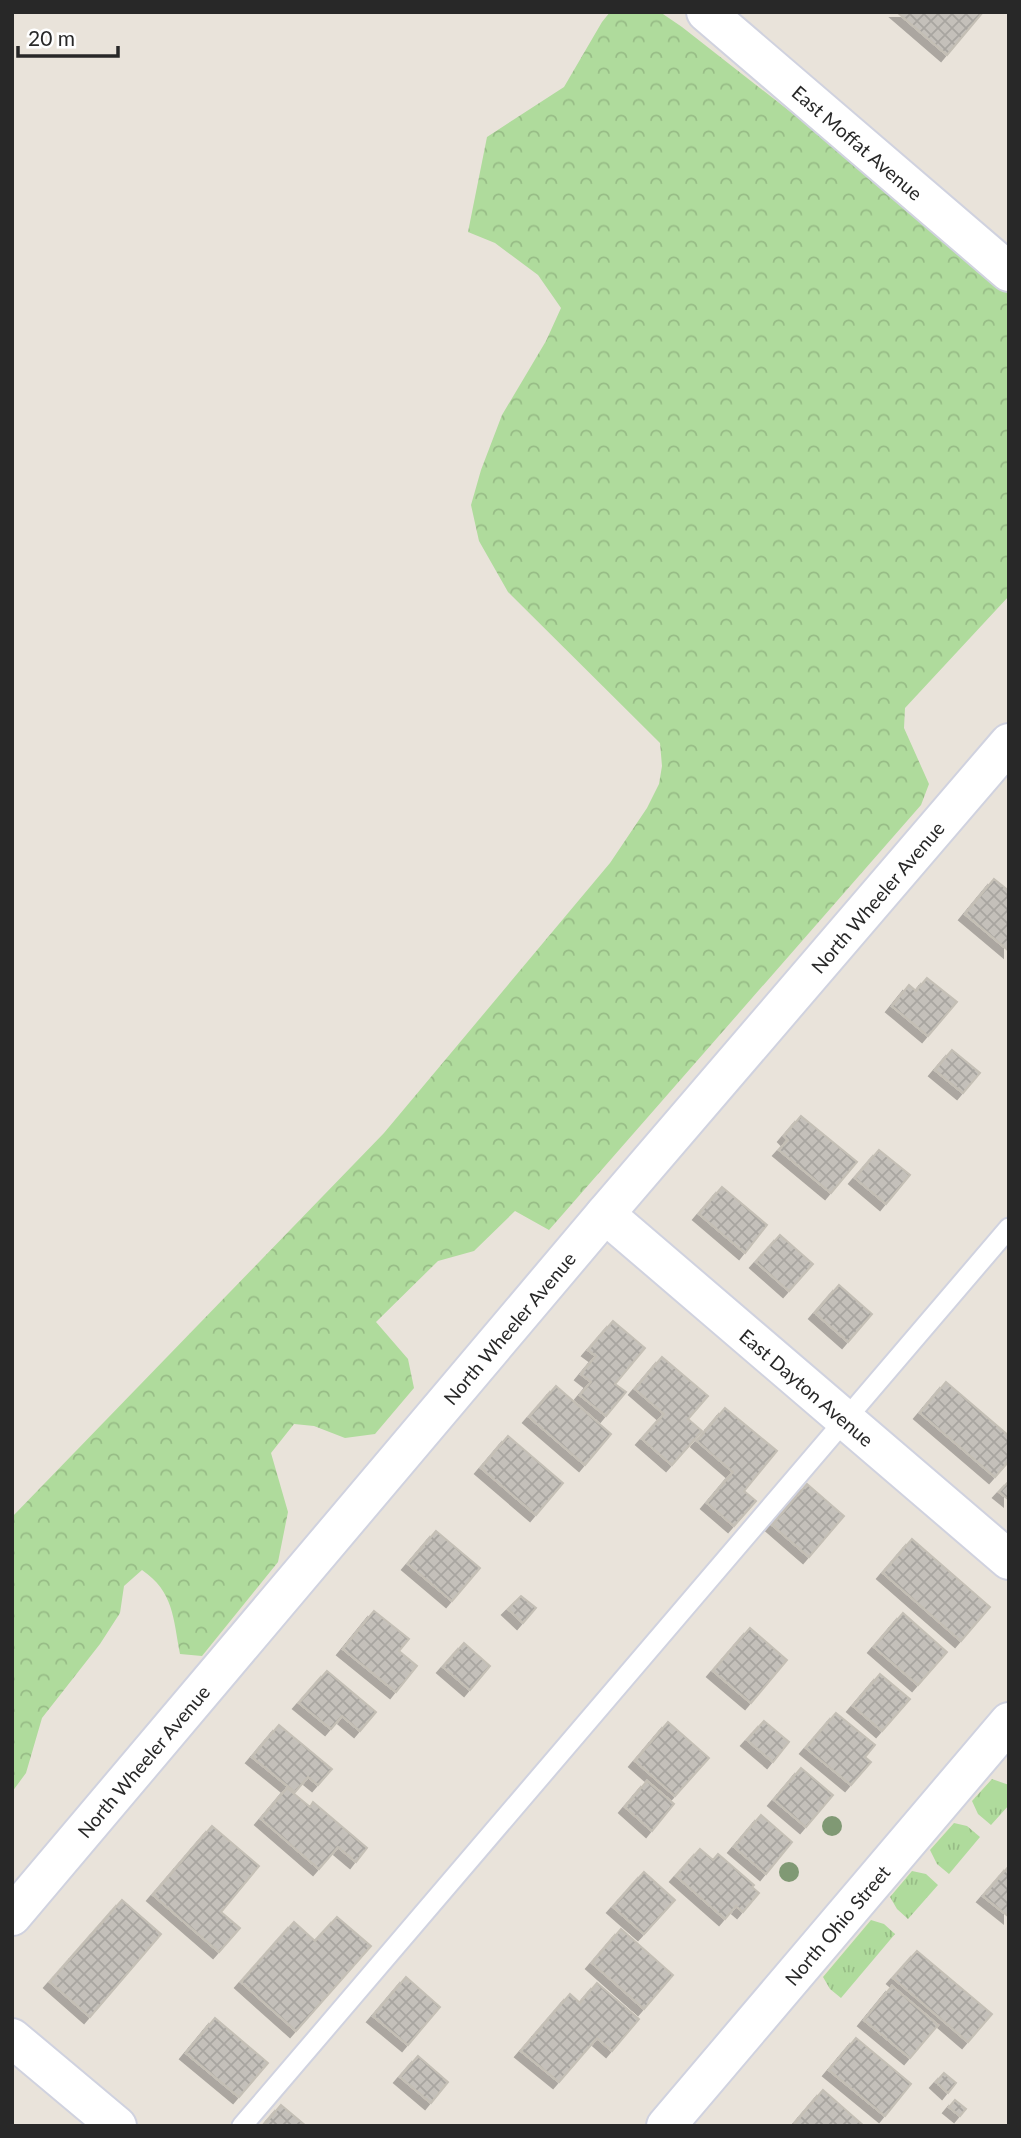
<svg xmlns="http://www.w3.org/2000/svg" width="1021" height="2138" viewBox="0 0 1021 2138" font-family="Lato,sans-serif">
  <defs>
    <pattern id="grass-tufts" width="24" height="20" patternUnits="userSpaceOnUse" patternTransform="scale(1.75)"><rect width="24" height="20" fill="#afdb9c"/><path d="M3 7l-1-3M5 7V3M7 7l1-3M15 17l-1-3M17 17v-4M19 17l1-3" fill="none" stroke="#97bc86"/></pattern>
    <pattern id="forest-crowns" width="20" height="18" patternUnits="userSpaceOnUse" patternTransform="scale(1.75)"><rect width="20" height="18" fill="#afdb9c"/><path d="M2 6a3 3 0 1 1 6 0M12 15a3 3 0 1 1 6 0" fill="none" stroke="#97bc86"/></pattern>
    <pattern id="building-cross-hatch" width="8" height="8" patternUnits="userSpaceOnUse" patternTransform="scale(1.75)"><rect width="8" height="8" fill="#c4c0ba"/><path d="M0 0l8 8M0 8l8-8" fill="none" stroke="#a8a5a0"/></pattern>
    <filter id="shadow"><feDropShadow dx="-6" dy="6" stdDeviation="0" flood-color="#0004"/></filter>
  </defs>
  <rect width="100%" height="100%" fill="#e9e3da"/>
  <path fill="url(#grass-tufts)" d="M992 1779 1009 1785V1805L991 1825 978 1814 972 1801Z
    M954 1823 967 1826 980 1837 949 1874 937 1864 930 1850Z
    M912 1871 926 1874 938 1885 908 1919 897 1909 890 1897Z
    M871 1920 884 1924 895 1934 841 1998 830 1989 823 1977Z"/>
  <path fill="url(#forest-crowns)" d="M610 12H660L682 27 907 203 1009 292V596L905 708 904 728 929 784 921 805 549 1230 515 1211 474 1251 438 1261 376 1322 408 1359 414 1388 375 1434 345 1438 314 1426 294 1424 271 1453 288 1512 278 1562 202 1656 180 1654C173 1618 174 1592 142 1570L124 1586 120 1613 100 1644 42 1718 26 1773 12 1792V1517L384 1133 610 863 647 808 659 784 662 766 660 743 508 592 479 541 471 505 481 470 502 415 546 341 561 308 538 275 495 243 468 232 487 137 564 87 602 22Z"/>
  <path fill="url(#building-cross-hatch)" stroke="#c4bfb5" stroke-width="2" filter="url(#shadow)" d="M897 12H983L947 55Z
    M994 879 1009 891V951L965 914Z
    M927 978 957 1002 928 1036 892 1006 909 985 916 991Z
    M952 1050 980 1073 963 1093 935 1070Z
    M801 1116 857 1162 831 1193 779 1150 788 1140 784 1136Z
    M879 1150 910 1175 886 1204 855 1178Z
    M722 1187 767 1225 745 1253 699 1214Z
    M780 1235 813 1264 789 1291 756 1262Z
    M839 1285 872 1314 848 1342 815 1313Z
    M613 1321 645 1348 615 1384 626 1392 606 1416 580 1395 591 1382 581 1374 596 1356 588 1350Z
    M662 1357 708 1396 688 1419 702 1431 672 1465 642 1439 664 1414 635 1389Z
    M946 1382 1009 1436V1461L995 1477 920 1413Z
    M556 1386 611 1434 585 1465 529 1417Z
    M725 1408 777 1451 744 1491 756 1501 734 1526 707 1503 733 1472 697 1441Z
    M508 1436 563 1483 536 1515 481 1468Z
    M1009 1481V1500L999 1492Z
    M807 1484 844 1516 809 1557 772 1525Z
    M436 1531 480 1568 452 1601 408 1564Z
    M912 1539 990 1607 961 1641 883 1573Z
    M521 1596 536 1608 523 1623 508 1609Z
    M374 1611 409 1639 399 1651 417 1666 396 1692 343 1649Z
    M903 1613 947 1652 918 1685 874 1647Z
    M750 1628 787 1660 751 1703 713 1671Z
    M464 1643 490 1666 470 1690 443 1667Z
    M327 1671 376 1712 360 1731 342 1716 331 1729 299 1703Z
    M880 1674 910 1699 882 1731 853 1706Z
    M836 1713 875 1745 865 1757 871 1762 851 1785 806 1748Z
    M764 1721 789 1742 773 1762 747 1740Z
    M668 1722 709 1758 675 1796 635 1761Z
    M279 1725 332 1769 318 1785 308 1777 295 1792 252 1757Z
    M801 1768 833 1795 806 1827 774 1800Z
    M647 1781 674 1804 652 1831 625 1807Z
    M287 1788 310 1807 313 1802 367 1848 356 1862 338 1847 319 1869 261 1819Z
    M761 1815 792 1842 766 1874 734 1847Z
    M212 1826 259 1866 221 1912 240 1928 219 1952 153 1895Z
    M700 1849 713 1860 718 1854 754 1885 752 1887 759 1893 743 1912 736 1906 725 1919 676 1876Z
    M1009 1866V1917L983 1896Z
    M644 1872 675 1900 644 1934 613 1907Z
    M122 1900 161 1934 90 2017 50 1982Z
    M337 1917 371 1946 296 2031 241 1982 294 1922 315 1941Z
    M621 1929 673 1975 644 2009 592 1963Z
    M917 1951 992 2014 968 2042 893 1978Z
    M406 1977 440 2007 408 2045 373 2016Z
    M597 1983 639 2019 612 2051 597 2038 559 2082 521 2051 570 1994 580 2003Z
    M892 1986 938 2025 910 2058 864 2020Z
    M215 2018 268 2063 239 2097 186 2053Z
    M856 2038 911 2084 885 2116 829 2070Z
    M418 2056 448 2082 431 2103 400 2077Z
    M944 2073 956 2083 948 2093 936 2082Z
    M823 2090 864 2126H798L795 2123Z
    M955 2100 966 2109 960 2116 949 2107Z
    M281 2105 306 2126H263Z"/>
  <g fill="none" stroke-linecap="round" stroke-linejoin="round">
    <defs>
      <path id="lane" d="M242 2126 1009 1228"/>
      <g id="street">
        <path id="s1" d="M706 12 1009 272"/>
        <path id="s2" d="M605 1214 1009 1560"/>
        <path id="s3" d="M12 1916 605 1214 1009 743"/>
        <path d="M12 2038 117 2126"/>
        <path id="s4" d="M666 2126 1009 1722"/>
      </g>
    </defs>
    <use href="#lane" stroke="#d0d2df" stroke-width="23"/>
    <use href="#street" stroke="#d0d2df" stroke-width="42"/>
    <use href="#lane" stroke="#fff" stroke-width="19"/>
    <use href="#street" stroke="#fff" stroke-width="38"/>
  </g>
  <g fill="#809974">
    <circle cx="832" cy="1826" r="10"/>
    <circle cx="789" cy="1872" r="10"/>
  </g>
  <g text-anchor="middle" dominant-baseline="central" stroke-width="6" stroke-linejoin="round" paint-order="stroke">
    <g font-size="19" fill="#282828" stroke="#fff">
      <text stroke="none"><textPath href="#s1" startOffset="200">East Moffat Avenue</textPath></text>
      <text stroke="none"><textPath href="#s3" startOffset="1337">North Wheeler Avenue</textPath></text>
      <text stroke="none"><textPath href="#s3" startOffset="770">North Wheeler Avenue</textPath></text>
      <text stroke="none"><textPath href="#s2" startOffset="266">East Dayton Avenue</textPath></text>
      <text stroke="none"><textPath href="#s3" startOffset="203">North Wheeler Avenue</textPath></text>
      <text stroke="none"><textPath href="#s4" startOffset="264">North Ohio Street</textPath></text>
    </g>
  </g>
  <rect width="1021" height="2138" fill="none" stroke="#282828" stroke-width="28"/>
  <path d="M18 46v10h100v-10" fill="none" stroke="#282828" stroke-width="3.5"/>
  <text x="28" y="46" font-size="21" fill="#282828" stroke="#ffffff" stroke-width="5" paint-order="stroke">20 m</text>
</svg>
